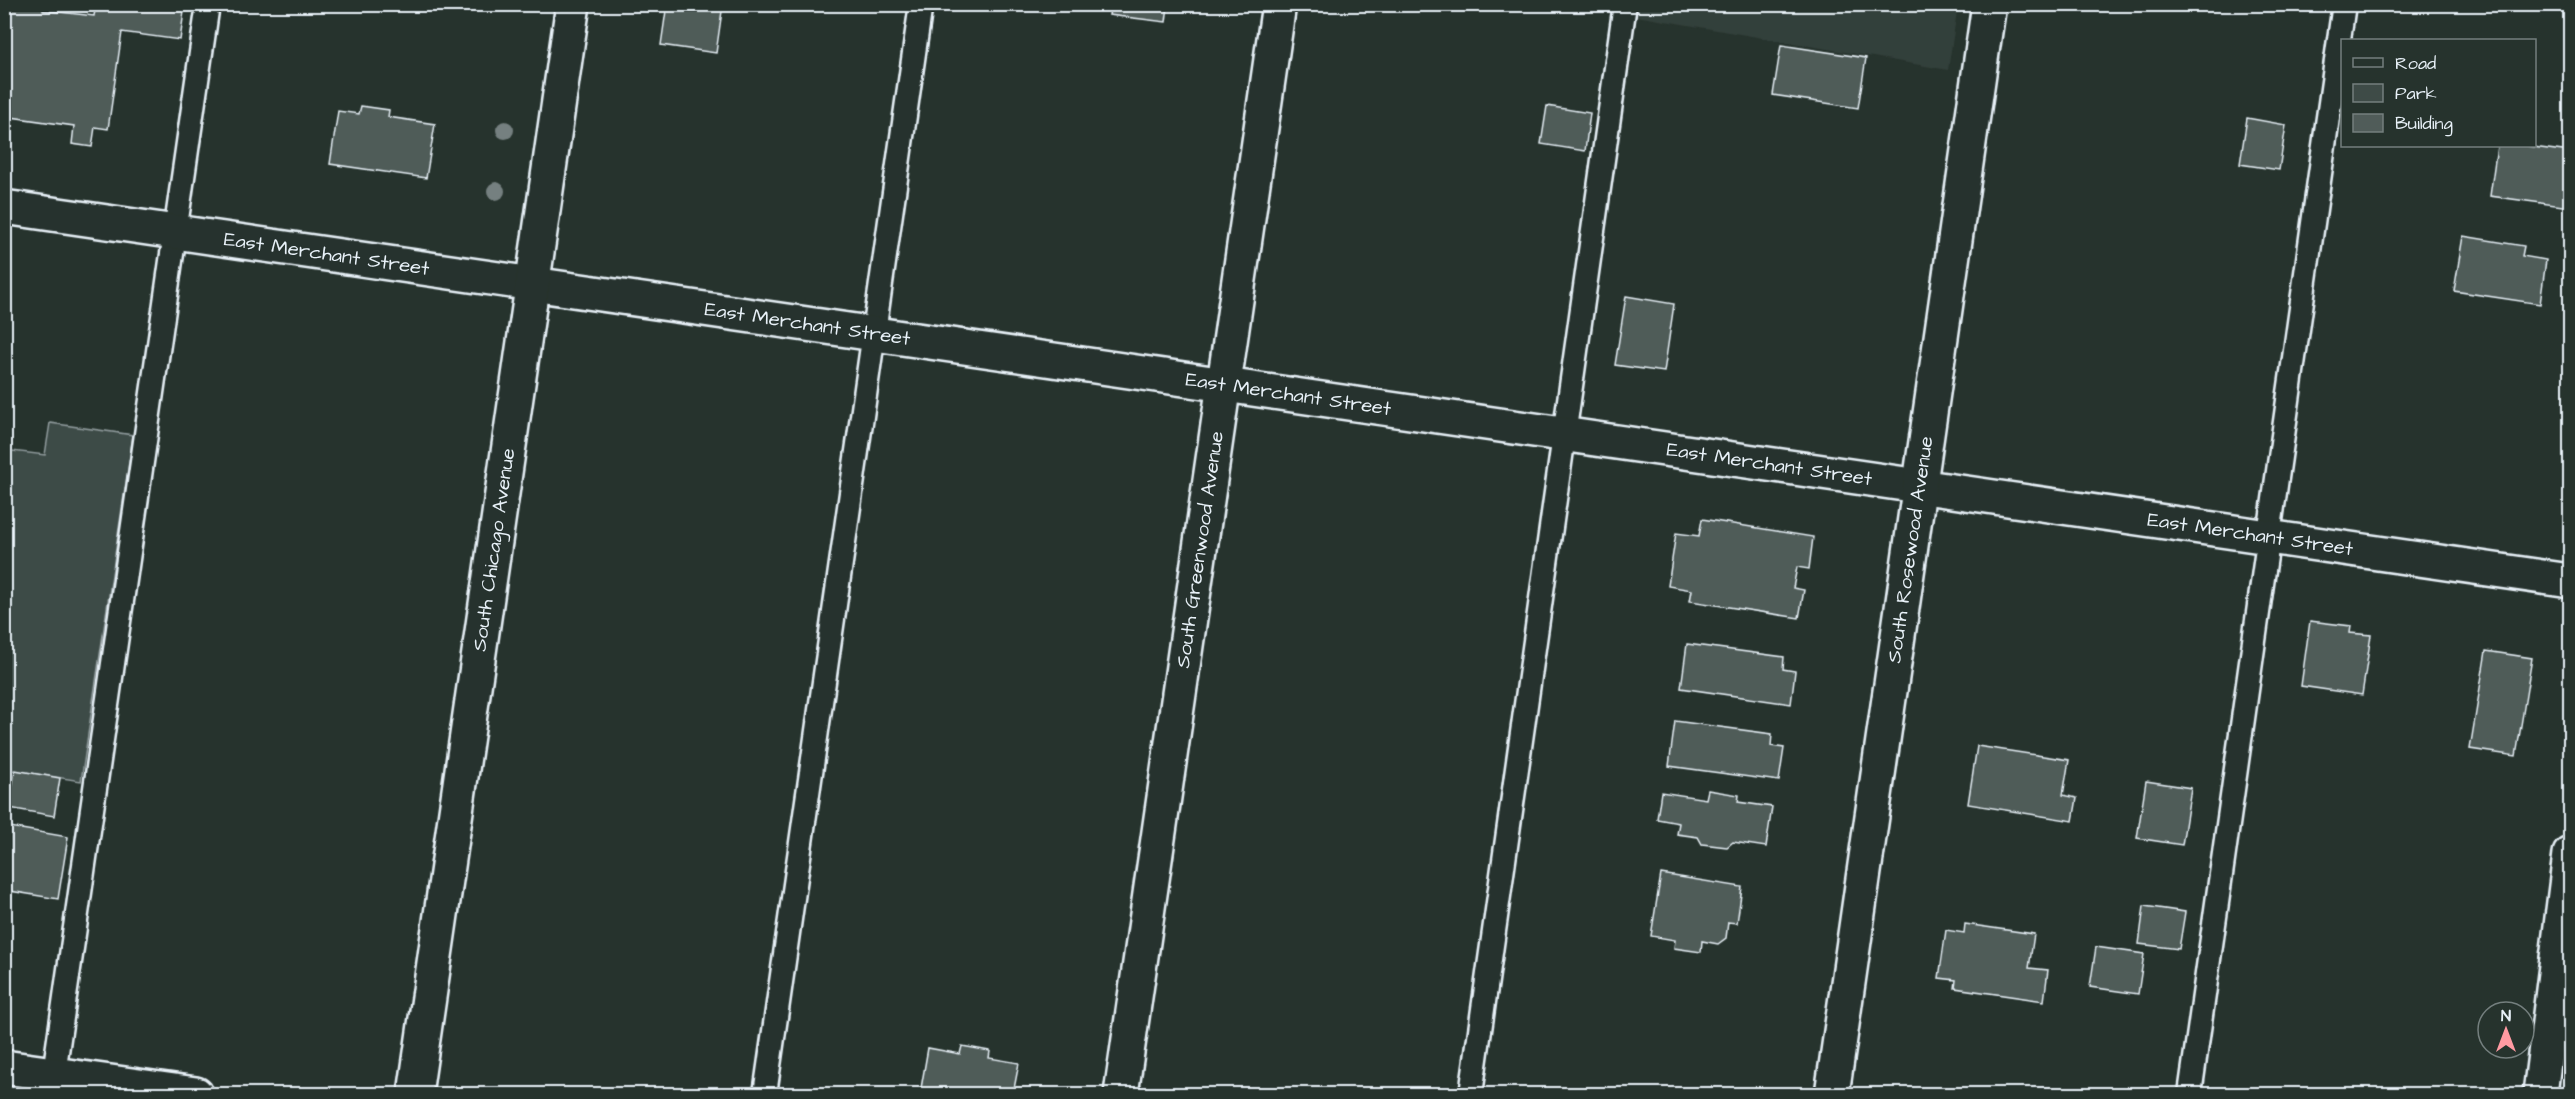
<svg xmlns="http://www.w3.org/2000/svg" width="2575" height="1099" viewBox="0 0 2575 1099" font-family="'Architects Daughter',sans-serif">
  <rect width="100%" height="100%" fill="#26332d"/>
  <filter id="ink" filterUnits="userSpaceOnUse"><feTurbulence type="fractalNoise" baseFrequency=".0167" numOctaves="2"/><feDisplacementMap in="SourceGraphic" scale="12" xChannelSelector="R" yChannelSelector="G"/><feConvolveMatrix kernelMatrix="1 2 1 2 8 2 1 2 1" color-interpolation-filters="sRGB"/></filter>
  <g filter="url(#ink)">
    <path fill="#333f3a" d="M1614 4 1958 5 1948 70 1613 12Z"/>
    <path fill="#3e4b47" stroke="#939ea0" stroke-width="1.5" d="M50 423 133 435 81 781 5 769 4 450 45 455Z"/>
    <path fill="#505c59" stroke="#e8f1f8" stroke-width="1.5" d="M4 4H43V10L94 16 96 4H185L180 40 122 32 108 129 95 127 92 147 72 144 74 126 4 116Z
      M667 4H723L716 53 661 45Z
      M1111 4H1182V8L1168 6 1166 22 1109 15Z
      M1781 45 1866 58 1858 108 1773 95Z
      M361 106 389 110 388 117 435 124 426 178 330 164 338 111 359 114Z
      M1547 106 1590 113 1585 151 1541 144Z
      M2247 118 2286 125 2279 170 2240 164Z
      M2497 146H2526L2570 152V207L2490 196Z
      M2463 236 2524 246 2522 256 2546 260 2540 304 2454 291Z
      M1626 296 1674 304 1664 372 1615 365Z
      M1702 519 1813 537 1809 569 1797 567 1793 588 1804 590 1799 618 1690 601 1692 590 1668 586 1676 533 1699 536Z
      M2310 621 2351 626 2350 633 2371 635 2362 695 2301 686Z
      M1687 644 1784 657 1783 669 1795 671 1791 704 1681 688Z
      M2486 651 2532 658 2516 756 2470 749Z
      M1675 721 1772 734 1771 746 1784 748 1779 781 1669 766Z
      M1977 746 2069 760 2063 795 2077 798 2073 821 1968 804Z
      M15 770 60 778 54 816 9 808Z
      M2146 781 2191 788 2182 845 2137 838Z
      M1708 790 1739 795 1738 802 1772 807 1766 847 1733 842 1727 847 1702 844 1698 837 1677 834 1679 823 1657 819 1661 792 1706 799Z
      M4 826 68 837 58 899 4 890Z
      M1661 874 1742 887 1737 923 1728 922 1726 938 1718 944 1702 941 1701 952 1674 948 1675 940 1651 936Z
      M2144 906 2185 912 2179 949 2139 944Z
      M1965 924 2034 934 2029 968 2048 970 2044 1001 1955 988 1956 980 1939 978 1946 930 1964 933Z
      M2096 947 2144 954 2138 994 2090 987Z
      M962 1046 990 1051 989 1058 1019 1063 1013 1094H920L928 1048 960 1054Z"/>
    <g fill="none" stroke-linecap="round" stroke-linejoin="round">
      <defs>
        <path id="service" d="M51 1094 208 4
          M765 1094 921 4
          M1471 1094 1625 4
          M2190 1094 2344 4"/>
        <g id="minor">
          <path id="s1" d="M4 207 2570 581"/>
          <path id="s2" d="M415 1094 573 4"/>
          <path id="s3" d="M1832 1094 1989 4"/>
          <path d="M2540 1094 2570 854"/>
        </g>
        <g id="tertiary">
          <path id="s4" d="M1121 1094 1279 4"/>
        </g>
        <path id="secondary" d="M4 1067 196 1094"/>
      </defs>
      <use href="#service" stroke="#e8f1f8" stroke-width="27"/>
      <use href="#minor" stroke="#e8f1f8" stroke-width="38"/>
      <use href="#tertiary" stroke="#e8f1f8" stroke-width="38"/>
      <use href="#secondary" stroke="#e8f1f8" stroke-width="38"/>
      <use href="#service" stroke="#26332d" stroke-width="22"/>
      <use href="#minor" stroke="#26332d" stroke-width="33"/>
      <use href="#tertiary" stroke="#26332d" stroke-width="33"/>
      <use href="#secondary" stroke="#26332d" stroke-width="33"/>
    </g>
    <g fill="#758080">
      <circle cx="505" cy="130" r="9"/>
      <circle cx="496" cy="191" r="9"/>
    </g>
  </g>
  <g text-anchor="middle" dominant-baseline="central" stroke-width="6" stroke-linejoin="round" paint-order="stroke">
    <g font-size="20" fill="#e8f1f8" stroke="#26332d">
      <text stroke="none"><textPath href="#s1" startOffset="326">East Merchant Street</textPath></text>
      <text stroke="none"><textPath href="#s1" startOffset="812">East Merchant Street</textPath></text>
      <text stroke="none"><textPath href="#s1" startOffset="1298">East Merchant Street</textPath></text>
      <text stroke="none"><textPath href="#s1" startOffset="1784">East Merchant Street</textPath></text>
      <text stroke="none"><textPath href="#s1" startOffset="2270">East Merchant Street</textPath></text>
      <text stroke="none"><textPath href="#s4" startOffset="550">South Greenwood Avenue</textPath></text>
      <text stroke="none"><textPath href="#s3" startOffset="550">South Rosewood Avenue</textPath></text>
      <text stroke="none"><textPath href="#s2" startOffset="550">South Chicago Avenue</textPath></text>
    </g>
  </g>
  <rect width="2575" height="1099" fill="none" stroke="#26332d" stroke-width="24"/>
  <rect x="12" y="12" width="2551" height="1075" fill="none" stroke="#e8f1f8" stroke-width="2" filter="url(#ink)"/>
  <rect x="2341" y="39" width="195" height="108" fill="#26332d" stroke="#747f7e" stroke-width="1.5"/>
  <rect x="2353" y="58" width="30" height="9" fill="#26332d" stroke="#747f7e" stroke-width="1.5"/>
  <text x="2395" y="69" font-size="18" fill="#e8f1f8">Road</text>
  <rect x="2353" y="84" width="30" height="18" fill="#3e4b47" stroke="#747f7e" stroke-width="1.5"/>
  <text x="2395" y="99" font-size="18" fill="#e8f1f8">Park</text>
  <rect x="2353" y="114" width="30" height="18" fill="#505c59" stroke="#747f7e" stroke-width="1.5"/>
  <text x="2395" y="129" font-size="18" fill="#e8f1f8">Building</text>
  <g transform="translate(2506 1030)"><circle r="28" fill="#26332d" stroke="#747f7e" stroke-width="1.5"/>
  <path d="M0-4.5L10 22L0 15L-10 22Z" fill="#ff9aa2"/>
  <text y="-9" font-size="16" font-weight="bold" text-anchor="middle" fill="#e8f1f8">N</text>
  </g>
</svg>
